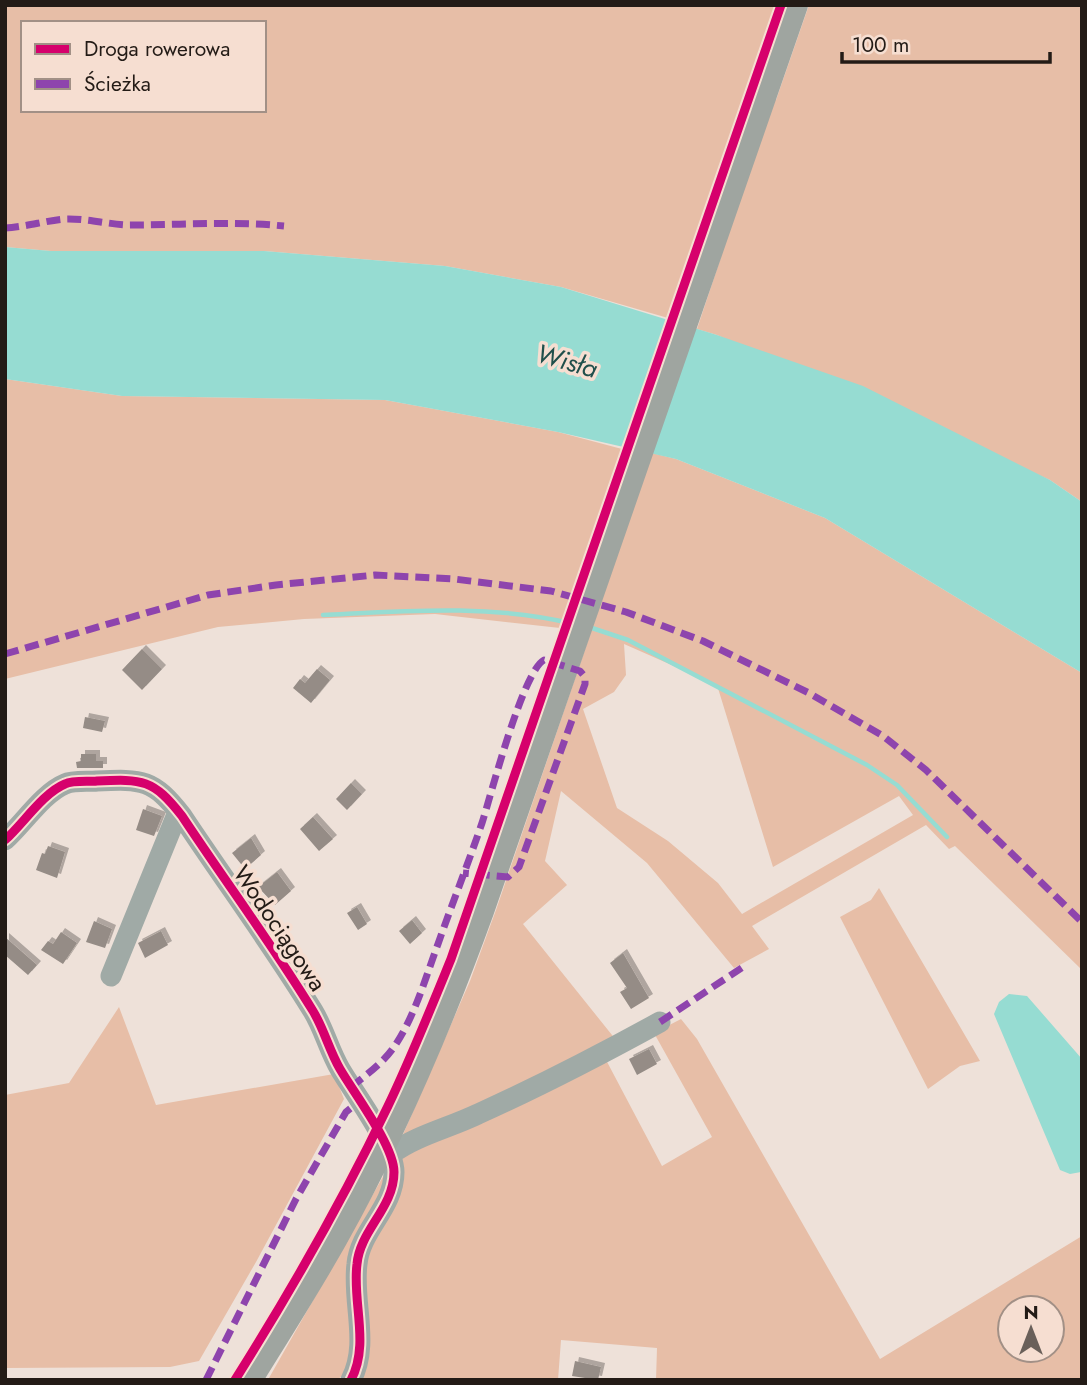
<svg xmlns="http://www.w3.org/2000/svg" width="1087" height="1385" viewBox="0 0 1087 1385" font-family="Jost,sans-serif">
  <defs>
    <filter id="shadow"><feDropShadow dx="4" dy="-4" stdDeviation="0" flood-color="#0004"/></filter>
  </defs>
  <rect width="100%" height="100%" fill="#eee1d9"/>
  <path fill="#e7bea7" fill-rule="evenodd" d="M5 5H776L745 95 776 100 809 5H1082V502L1050 480 717 335 697 329 721 257 690 254 668 318 561 287 445 266 264 251H51L5 247ZM23 23H264V110H23Z
    M5 379 122 396 385 400 558 432 622 449 560 628 435 614 304 619 218 627 5 679Z
    M652 453 676 459 825 518 1082 673V970L955 846 949 849 926 825 752 926 769 949 734 968 647 863 561 791 545 861 567 885 523 924 616 1040 401 1139 470 981 496 910ZM624 644 717 685 773 867 899 796 913 815 742 914 718 883 668 841 617 808 583 709 614 692 626 675Z
    M879 888 980 1061 960 1066 928 1089 840 917 871 900Z
    M119 1007 156 1105 334 1074 344 1099 256 1262 199 1361 170 1367 5 1368V1095L69 1083Z
    M681 1019 697 1039 880 1359 1082 1236V1380H656L657 1348 561 1340 558 1380H361L364 1256 402 1151 605 1058 662 1166 712 1137 654 1033ZM1010 1308H1052V1350H1010Z
    M389 1166 384 1197 362 1235 349 1372 336 1380 269 1378Z"/>
  <path fill="#96dcd2" d="M5 247 51 251H264L445 266 561 287 717 335 863 386 1050 480 1082 502V673L825 518 676 459 558 432 385 400 122 396 5 379Z
    M1009 994 1027 996 1082 1059 1081 1172 1070 1174 1060 1170 994 1014 999 1002Z"/>
  <path fill="#eee1d9" d="M668 317 695 325 650 456 622 450Z"/>
  <g fill="none" stroke-linecap="round" stroke-linejoin="round">
    <path stroke="#96dcd2" stroke-width="4.5" d="M323 615C405 611 489 604 570 623
      M589 627 628 640 867 765 897 785 947 837"/>
  </g>
  <path fill="#958c86" filter="url(#shadow)" d="M142 649 162 669 142 690 122 670Z
    M317 669 330 680 311 703 293 688 300 679 305 683Z
    M85 717 105 721 102 732 83 728Z
    M81 754H96V761H103V768H77L76 762 81 761Z
    M351 783 362 794 347 810 336 799Z
    M143 809 162 816 154 836 136 830Z
    M313 817 333 839 319 851 300 829Z
    M251 838 261 855 245 869 232 853Z
    M48 846 65 852 57 878 36 870 42 853 45 854Z
    M277 872 291 891 275 905 258 887Z
    M357 907 367 924 358 930 347 913Z
    M412 920 422 933 410 944 399 931Z
    M94 921 112 929 105 948 86 942Z
    M161 931 168 945 145 958 138 943Z
    M61 932 77 943 63 964 41 950 48 941 53 944Z
    M5 937 37 965 28 975 5 955Z
    M623 953 649 998 631 1009 620 992 627 988 610 963Z
    M649 1049 657 1064 637 1075 629 1059Z
    M575 1361 601 1367 598 1380 572 1376Z"/>
  <g fill="none" stroke-linecap="round" stroke-linejoin="round">
    <path stroke="#a0aaa6" stroke-width="21" d="M5 840C23 824 43 793 65 784 73 780 88 782 97 781 143 779 153 779 182 816 225 881 272 944 313 1011 324 1029 329 1050 340 1069 354 1093 394 1146 394 1172 394 1208 360 1230 357 1264 352 1302 370 1344 351 1380
      M111 976 178 812
      M391 1154C417 1135 449 1128 478 1114 540 1086 600 1055 660 1022"/>
    <path stroke="#9fa5a0" stroke-width="26" d="M249 1380C278 1333 308 1286 335 1238 393 1134 440 1024 481 911L795 5"/>
    <path stroke="#8e44ad" stroke-width="7" stroke-dasharray="14 7" stroke-linecap="butt" d="M5 228C25 227 44 221 64 219 85 218 106 224 128 225 180 225 233 221 284 226
      M5 654 208 595 276 585 375 575 454 579 551 591 626 612 703 641 809 693 883 736 926 770 1082 922
      M660 1022 743 967
      M351 1087C366 1075 383 1063 394 1047 415 1016 425 979 438 944 452 904 468 864 482 823 491 795 523 671 544 660L580 671 585 677V684L519 867 508 877 463 873
      M206 1380 296 1199 346 1112 360 1101"/>
    <defs>
      <path id="cycleway" d="M5 840C23 824 43 793 65 784 73 780 88 782 97 781 143 779 153 779 182 816 225 881 272 944 313 1011 324 1029 329 1050 340 1069 354 1093 394 1146 394 1172 394 1208 360 1230 357 1264 352 1302 370 1344 351 1380
        M235 1380C291 1291 343 1200 388 1106 411 1058 431 1008 451 959L781 5"/>
    </defs>
    <use href="#cycleway" stroke="#f6ded1" stroke-width="13"/>
    <use href="#cycleway" stroke="#d6006c" stroke-width="9"/>
  </g>
  <g text-anchor="middle" dominant-baseline="central" stroke-width="7" stroke-linejoin="round" paint-order="stroke">
    <g font-size="24" fill="#231b16" stroke="#f6ded1">
      <text transform="translate(280 928) rotate(56)">Wodociągowa</text>
    </g>
    <g font-size="26" font-style="italic" fill="#204f4b" stroke="#f6ded1">
      <text transform="translate(567 361) rotate(16)">Wisła</text>
    </g>
  </g>
  <rect width="1087" height="1385" fill="none" stroke="#231b16" stroke-width="14"/>
  <rect x="21" y="21" width="245" height="91" fill="#f6ded1" stroke="#a29086" stroke-width="2"/>
  <rect x="35" y="44" width="35" height="10" fill="#d6006c" stroke="#a29086" stroke-width="2"/>
  <text x="84" y="56" font-size="21" fill="#231b16">Droga rowerowa</text>
  <rect x="35" y="79" width="35" height="10" fill="#8e44ad" stroke="#a29086" stroke-width="2"/>
  <text x="84" y="91" font-size="21" fill="#231b16">Ścieżka</text>
  <g transform="translate(1031 1329)"><circle r="33" fill="#f6ded1" stroke="#a29086" stroke-width="2"/>
  <path d="M0-5L12 26L0 18L-12 26Z" fill="#6a605a"/>
  <text y="-10" font-size="19" font-weight="bold" text-anchor="middle" fill="#231b16">N</text>
  </g>
  <path d="M842 52v10h208v-10" fill="none" stroke="#231b16" stroke-width="3.5"/>
  <text x="852" y="52" font-size="21" fill="#231b16" stroke="#f6ded1" stroke-width="5" paint-order="stroke">100 m</text>
</svg>
